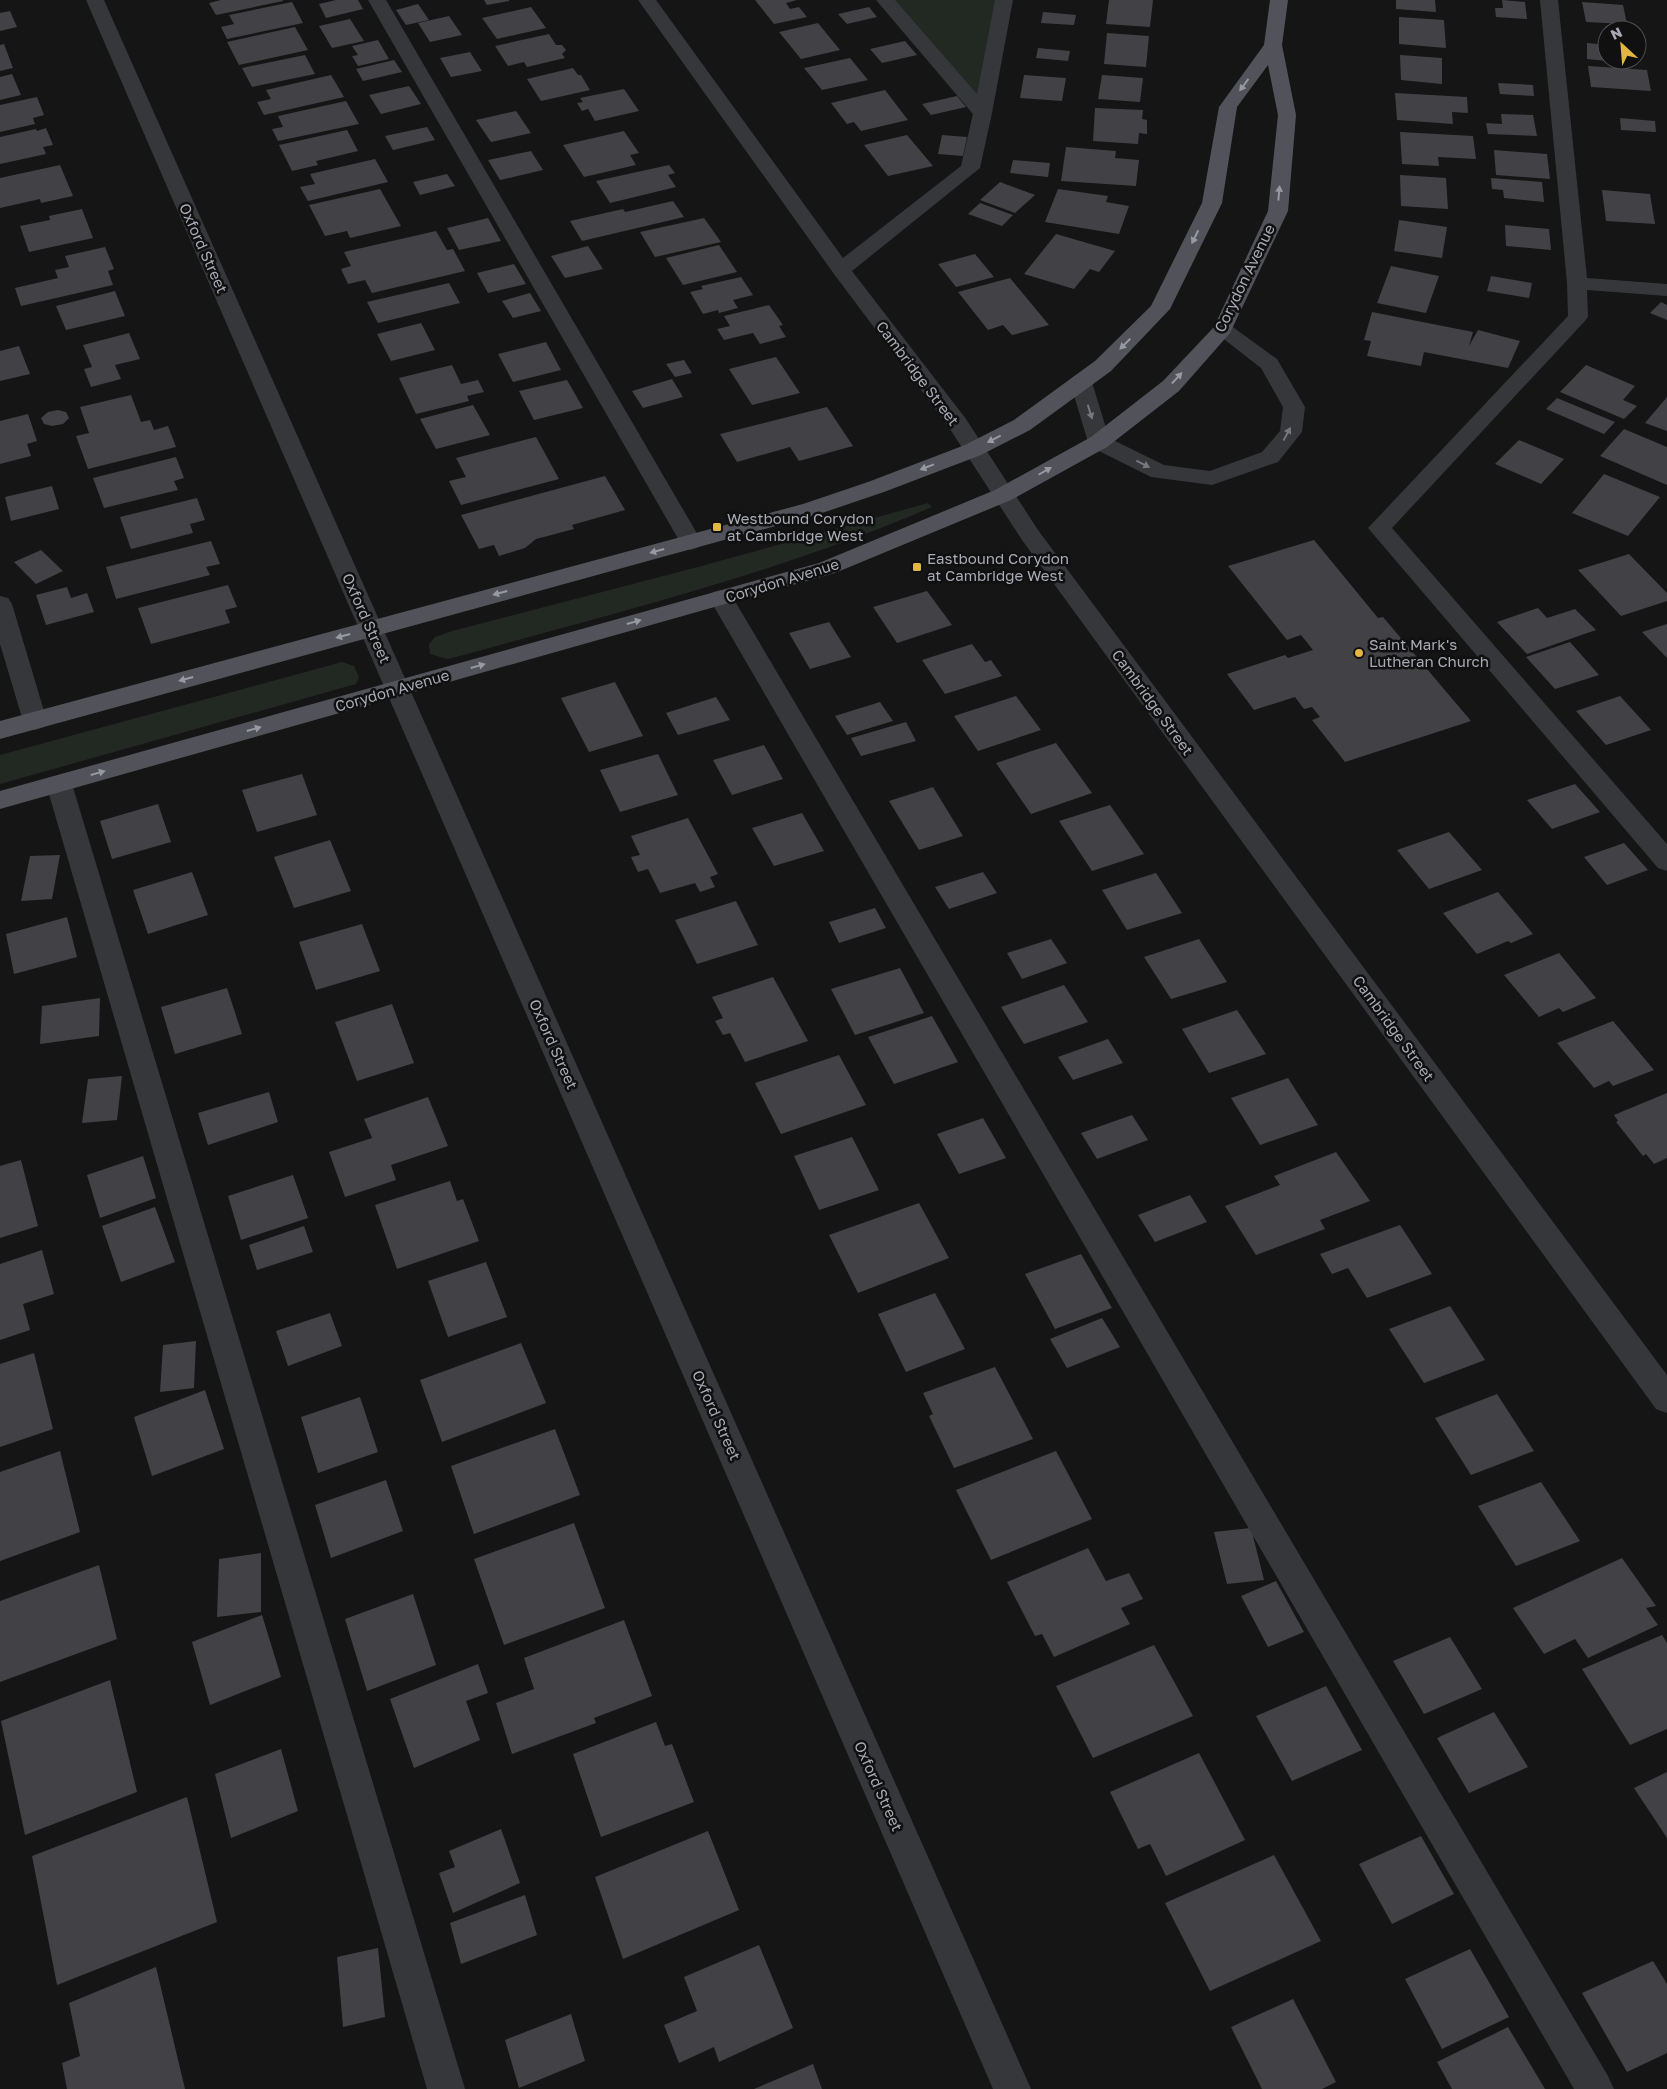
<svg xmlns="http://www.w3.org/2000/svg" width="1667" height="2089" viewBox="0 0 1667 2089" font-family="'Golos Text',sans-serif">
  <rect width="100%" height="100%" fill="#151516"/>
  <path fill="#212922" d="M885 0H1004L983 113Z
    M928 503 932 507C781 572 622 611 464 655L447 659 430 654 429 644 435 637 452 631 698 567Z
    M342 662 354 666 359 677 356 684 0 784V755Z"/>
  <path fill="#424246" d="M221 0H283V1L216 15 209 3Z
    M336 0H358L363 9 326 18 319 4Z
    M484 0H509V1L487 5Z
    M755 0H797L786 3 790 9 799 7 807 17 774 24Z
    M1109 0H1153L1150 27 1106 24Z
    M1396 0H1435L1436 12 1396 9Z
    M1502 0 1525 2 1527 19 1496 17 1495 8H1503Z
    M292 2 303 23 227 39 221 27 234 24 229 15Z
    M1582 2 1623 5 1627 24 1586 22Z
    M418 4 429 20 406 25 396 10Z
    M531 7 546 28 497 39 482 18Z
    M869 7 877 17 847 24 838 14Z
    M10 11 17 27 0 31V13Z
    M1043 12 1076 15 1074 25 1041 23Z
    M449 16 462 35 430 42 418 23Z
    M1399 17 1444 20 1446 48 1399 44Z
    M350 19 364 41 332 48 319 26Z
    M818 23 840 50 801 59 779 32Z
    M295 27 308 50 239 65 227 42Z
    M1107 33 1149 36 1146 67 1104 64Z
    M549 34 556 45H562L566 50 562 54 565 58 527 67 524 62 508 66 495 46Z
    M378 40 389 59 358 66 352 56 358 55 352 46Z
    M905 41 917 55 882 63 870 49Z
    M1587 43 1607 45V61L1587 59Z
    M4 44 13 68 0 71V45Z
    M1038 48 1070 51 1068 61 1036 58Z
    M470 52 482 71 451 77 440 58Z
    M305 55 315 74 252 87 242 68Z
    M1400 55 1442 58V84L1401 80Z
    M850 58 868 80 822 90 804 68Z
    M394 60 402 72 363 81 356 69Z
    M1588 66 1647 70 1651 91 1591 87Z
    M573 68 578 75H581L590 90 541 101 527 79Z
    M12 74 21 95 0 100V77Z
    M331 75 344 97 264 115 257 102 271 99 266 90Z
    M1024 75 1066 78 1062 101 1020 98Z
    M1102 75 1143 78 1140 102 1098 99Z
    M1498 83 1533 85 1534 96 1500 94Z
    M409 86 421 104 381 114 369 95Z
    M624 89 639 111 595 121 588 109 582 111 577 103 583 102 580 98Z
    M885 90 908 120 861 131 854 122 847 124 831 103Z
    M1395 93 1467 97 1468 113 1452 112 1453 124 1397 120Z
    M957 96 966 107 931 115 922 104Z
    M37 97 44 115 33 118 35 124 0 132V105Z
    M346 101 359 124 278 141 272 129 283 127 278 116Z
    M1095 108 1143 110 1142 119 1147 120V134L1139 133 1138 144 1093 141Z
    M516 111 531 133 491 142 476 120Z
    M1501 114 1533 115 1537 136 1488 134 1486 123 1502 124Z
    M1620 118 1655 121 1656 132 1621 130Z
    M427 127 435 140 393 150 385 136Z
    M46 128 53 145 43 147 46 154 0 164V137L36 129 37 131Z
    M347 130 358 151 316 161 318 165 292 171 279 145Z
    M624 131 639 153 630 155 636 165 584 177 563 145Z
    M1400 132 1473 136 1476 159 1438 157 1439 166 1402 164Z
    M907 135 933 166 888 176 864 145Z
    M942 135 967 137 963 156 938 154Z
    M1066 147 1116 151 1115 158 1139 160 1136 186 1061 181Z
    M1494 150 1547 154 1550 179 1496 175Z
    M531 151 543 170 500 180 488 160Z
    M375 159 388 182 308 201 300 187 315 184 310 174Z
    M1013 160 1050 163 1048 177 1010 173Z
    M60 165 73 196 41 203 40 199 0 208V178Z
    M669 165 675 173 668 175 676 187 610 203 596 181Z
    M447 174 455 186 420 195 413 182Z
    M1400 175 1446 178 1448 209 1401 206Z
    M1491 178 1542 182 1544 202 1504 198 1503 190 1492 189Z
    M1000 182 1035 195 1015 213 980 200Z
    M380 189 401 226 350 238 347 231 325 236 309 205Z
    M1058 189 1108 196 1106 202 1129 206 1119 234 1045 222Z
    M1602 190 1650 194 1655 224 1606 221Z
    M673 201 684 217 582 241 570 221 623 209 625 212Z
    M980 203 1013 215 1002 226 968 214Z
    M82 209 93 238 29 252 20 226 50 220 49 216Z
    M488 218 501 241 459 250 447 228Z
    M704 218 721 242 655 257 640 232Z
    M1399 220 1447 227 1442 258 1394 251Z
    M1505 225 1549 229 1551 250 1506 246Z
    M436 231 447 250 453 249 465 271 372 293 365 280 348 284 341 269 351 266 344 252Z
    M1056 234 1115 251 1099 272 1090 269 1074 289 1024 274Z
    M719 245 737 272 683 285 666 258Z
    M588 246 603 269 565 278 551 256Z
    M105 247 114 269 108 271 113 285 21 306 15 288 58 278 55 270 69 267 65 256Z
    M975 254 994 277 956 287 938 264Z
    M514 264 526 284 488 293 477 273Z
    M1391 266 1439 276 1426 313 1377 303Z
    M1491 276 1532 283 1529 298 1487 291Z
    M741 277 753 295 733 300 738 308 719 313 718 310 703 314 690 292 703 289 701 286Z
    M1010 278 1049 325 1012 335 1003 325 988 330 958 292Z
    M449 283 460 303 378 323 367 302Z
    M115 291 125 316 66 330 56 306Z
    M530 293 541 311 513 318 502 301Z
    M1661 302 1667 305V320L1650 313Z
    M769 305 783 325 779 326 786 337 760 344 753 333 724 340 717 329 730 326 724 316Z
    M1372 312 1473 332 1469 346 1478 330 1520 341 1508 368 1424 352 1421 366 1367 356 1371 341 1364 340Z
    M421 323 435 350 391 361 377 334Z
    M129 333 140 359 115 365 121 379 91 387 84 369 92 367 83 345Z
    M546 342 561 370 513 382 498 354Z
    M19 346 30 374 0 381V351Z
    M776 357 800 393 752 405 729 369Z
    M684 360 692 373 675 377 666 364Z
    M452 365 461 384 478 380 484 392 467 396 469 401 416 414 399 378Z
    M1586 365 1635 386 1623 400 1637 406 1624 419 1560 392Z
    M672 379 683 397 643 408 632 391Z
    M567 380 583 408 534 420 519 391Z
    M131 395 141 422 150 420 154 430 168 426 176 447 88 469 76 436 89 433 80 407Z
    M1667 397V431L1645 423Z
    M1557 398 1615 422 1604 434 1546 409Z
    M473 405 490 435 436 449 420 419Z
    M827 407 853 446 799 461 790 447 737 462 720 434Z
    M58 410 66 412 69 418 63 424 52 426 44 424 41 418 48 412Z
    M28 414 37 441 27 444 31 456 0 464V421Z
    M1624 429 1667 447V485L1600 456Z
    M536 437 559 479 461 505 449 481 466 477 456 458Z
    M1519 440 1564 459 1541 484 1495 464Z
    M176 457 184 478 174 481 178 490 104 508 93 478Z
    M1604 474 1660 497 1628 536 1572 513Z
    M605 476 625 510 572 525 574 529 536 539 525 548 499 556 494 545 479 549 461 515Z
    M52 486 59 509 11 521 5 497Z
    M197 498 205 520 190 524 193 533 131 549 120 517Z
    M1314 540 1378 618 1383 617 1471 721 1345 762 1312 720 1320 717 1312 707 1304 709 1295 697 1254 710 1227 674 1285 655 1288 658 1313 650 1301 635 1287 640 1228 566Z
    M211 541 220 564 206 567 210 575 116 599 106 567Z
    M41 550 63 571 36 584 14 562Z
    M1629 554 1667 593V601L1621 616 1578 570Z
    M228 585 237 607 225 610 230 623 151 644 138 608Z
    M67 587 71 598 87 593 94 612 46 625 36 595Z
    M927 591 952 625 897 643 873 607Z
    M1538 608 1547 618 1575 609 1596 630 1527 654 1497 622Z
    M829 622 851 657 810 669 789 633Z
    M1667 624V658L1642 632Z
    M1570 642 1599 675 1555 689 1526 657Z
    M972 644 985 662 991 660 1002 676 945 694 922 660Z
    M615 682 643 736 589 752 561 698Z
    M1016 696 1041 730 978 751 954 716Z
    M1620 696 1651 730 1606 745 1576 711Z
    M716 697 730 720 678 735 666 713Z
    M880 702 893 721 847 735 835 716Z
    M906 722 916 741 861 756 851 738Z
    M1056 743 1092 793 1031 814 996 763Z
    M764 745 783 779 732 795 713 760Z
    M658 754 678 795 620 812 600 770Z
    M302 774 317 815 257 832 242 790Z
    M1575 784 1600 812 1552 829 1527 800Z
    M933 787 963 836 919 850 889 801Z
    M158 804 171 842 112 859 100 821Z
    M1110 805 1144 854 1092 871 1059 821Z
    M802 813 824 851 774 866 752 828Z
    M688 818 718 874 710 877 715 887 700 892 695 883 660 893 648 869 638 872 631 857 640 855 631 836Z
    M1449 832 1482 870 1429 889 1397 850Z
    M330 840 351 891 294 908 274 857Z
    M1624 843 1648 870 1607 885 1584 857Z
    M60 855 52 899 21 901 30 856Z
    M192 872 208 915 148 934 133 890Z
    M983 872 997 893 949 909 935 887Z
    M1156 873 1182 913 1127 930 1102 890Z
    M1498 892 1533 934 1511 943 1508 941 1477 954 1443 913Z
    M736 901 758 945 697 964 675 920Z
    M875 908 886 928 839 943 829 922Z
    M67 917 77 957 14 974 6 934Z
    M362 924 380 971 316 990 299 942Z
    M1051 939 1067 963 1022 979 1007 953Z
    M1199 939 1227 982 1171 999 1144 957Z
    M1559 953 1596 998 1563 1012 1559 1008 1539 1017 1504 975Z
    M900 968 924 1013 855 1035 831 989Z
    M773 977 808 1041 745 1062 730 1033 723 1035 715 1021 723 1018 712 997Z
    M1064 985 1088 1022 1024 1044 1001 1007Z
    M227 988 242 1034 175 1054 161 1007Z
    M100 998 99 1036 40 1044 42 1006Z
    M392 1004 414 1063 357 1081 335 1022Z
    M1237 1010 1266 1054 1209 1073 1182 1029Z
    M932 1016 958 1062 894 1084 868 1037Z
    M1613 1021 1654 1070 1613 1086 1609 1081 1594 1088 1557 1043Z
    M1108 1039 1123 1063 1073 1080 1058 1057Z
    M839 1055 866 1105 781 1134 755 1083Z
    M122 1076 117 1120 82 1123 88 1079Z
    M1288 1078 1318 1125 1260 1145 1231 1098Z
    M269 1092 278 1122 208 1145 198 1113Z
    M1667 1093V1158L1654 1164 1646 1154 1643 1156 1616 1122 1618 1121 1614 1115Z
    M428 1097 448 1146 391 1165 396 1180 345 1197 329 1152 372 1138 364 1119Z
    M1132 1115 1148 1140 1097 1159 1081 1133Z
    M983 1118 1006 1158 959 1174 937 1134Z
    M852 1137 879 1190 819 1210 794 1156Z
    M1336 1152 1370 1201 1320 1220 1325 1229 1256 1255 1225 1206 1280 1185 1274 1176Z
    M143 1156 156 1198 100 1218 87 1175Z
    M21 1160 38 1226 0 1238V1166Z
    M293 1175 308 1218 241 1240 228 1196Z
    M450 1181 457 1201 463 1199 479 1241 397 1269 375 1205Z
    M1190 1195 1207 1222 1155 1242 1138 1215Z
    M919 1203 949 1258 858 1293 829 1235Z
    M155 1207 175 1262 121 1282 102 1226Z
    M1400 1225 1432 1274 1367 1298 1348 1268 1332 1274 1320 1254Z
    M304 1226 313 1252 257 1270 249 1245Z
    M42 1250 54 1294 23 1304 30 1330 0 1340V1264Z
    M1081 1254 1112 1308 1055 1329 1025 1274Z
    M486 1262 507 1317 448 1337 428 1281Z
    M935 1293 965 1349 906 1372 878 1314Z
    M1450 1306 1485 1360 1424 1383 1389 1329Z
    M330 1313 342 1346 288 1366 276 1331Z
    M1102 1318 1120 1347 1067 1368 1050 1339Z
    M196 1341 194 1388 160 1392 163 1345Z
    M521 1343 546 1403 442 1442 420 1380Z
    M34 1353 53 1429 0 1447V1364Z
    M995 1367 1033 1439 954 1468 929 1416 933 1414 923 1393Z
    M205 1390 224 1449 152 1476 134 1417Z
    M1497 1394 1534 1451 1471 1475 1435 1418Z
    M360 1397 378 1452 318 1473 301 1417Z
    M555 1429 580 1495 474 1534 451 1466Z
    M60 1451 80 1532 0 1561V1472Z
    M1056 1451 1092 1519 991 1560 956 1490Z
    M386 1480 403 1531 331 1558 315 1505Z
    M1541 1482 1580 1541 1516 1566 1478 1506Z
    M574 1523 605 1608 504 1645 474 1559Z
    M1251 1528 1264 1580 1227 1584 1214 1532Z
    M1088 1548 1106 1581 1129 1573 1143 1599 1121 1608 1130 1624 1054 1657 1042 1634 1035 1636 1007 1582Z
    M261 1553V1612L217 1617 219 1559Z
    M1622 1558 1656 1606 1646 1608 1658 1625 1588 1658 1575 1639 1544 1654 1513 1608Z
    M99 1565 117 1639 0 1682V1601Z
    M1276 1581 1304 1632 1268 1647 1241 1596Z
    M413 1594 436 1665 367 1691 345 1619Z
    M262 1615 281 1677 210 1705 192 1642Z
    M624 1620 652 1696 594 1718 596 1723 512 1754 496 1703 534 1689 524 1658Z
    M1662 1635 1667 1643V1729L1630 1745 1582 1669Z
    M1450 1637 1482 1689 1424 1714 1393 1661Z
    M1154 1645 1193 1716 1093 1758 1056 1686Z
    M478 1664 488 1693 466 1701 480 1740 414 1768 390 1699Z
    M110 1680 137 1792 25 1835 1 1721Z
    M1326 1686 1362 1750 1292 1781 1256 1716Z
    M1494 1712 1528 1767 1469 1793 1437 1738Z
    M656 1722 665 1746 672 1744 694 1802 601 1837 573 1754Z
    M281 1749 298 1811 231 1838 215 1774Z
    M1199 1753 1245 1840 1166 1876 1150 1844 1138 1849 1110 1792Z
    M1667 1772V1838L1634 1788Z
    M187 1797 217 1922 57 1985 32 1856Z
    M501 1829 520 1883 453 1913 439 1873 455 1867 449 1851Z
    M708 1831 739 1910 623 1959 595 1877Z
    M1421 1836 1454 1894 1392 1924 1359 1864Z
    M1274 1855 1321 1941 1210 1991 1165 1903Z
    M525 1895 537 1935 461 1964 450 1923Z
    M759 1945 793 2028 719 2062 714 2047 679 2063 664 2025 697 2011 684 1977Z
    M378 1948 385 2017 343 2027 337 1957Z
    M1470 1949 1509 2017 1442 2049 1405 1979Z
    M1653 1961 1667 1984V2053L1627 2072 1582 1993Z
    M156 1967 185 2089H67L62 2063 80 2056 69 2003Z
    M1293 1999 1336 2082 1322 2089H1262L1231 2027Z
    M571 2014 585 2061 519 2088 505 2040Z
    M1508 2027 1545 2089H1452L1437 2062Z
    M813 2064 822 2089H754Z"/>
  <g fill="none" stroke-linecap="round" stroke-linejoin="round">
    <path fill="#36373b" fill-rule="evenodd" d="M86 0H104L1031 2089H993Z
      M368 0H386L702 542 699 547 691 550 683 547 680 542Z
      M638 0H656L843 258 961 166 973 114 876 0H895L977 94 995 0H1013L992 113 980 168 852 271 966 419 1038 530 1667 1375V1413L1656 1409 1022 540 948 426 834 274Z
      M1540 0H1558L1587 278 1667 284V296L1587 290 1588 317 1585 321 1392 528 1667 844V871L1658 868 1368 528 1568 316 1567 283Z
      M1223 323 1230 325 1277 359 1305 407 1302 432 1278 462 1212 485 1151 477 1091 447 1088 442 1070 382 1073 377 1081 375 1089 377 1092 382 1109 438 1164 465 1210 471 1262 452 1280 431 1283 407 1261 368 1216 333 1213 329 1216 325Z
      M721 590 729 592 733 598 1608 2076 1614 2089H1574L709 598 713 592Z
      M0 596 8 598 12 604 47 721 44 727 35 730 26 727 23 721 0 644Z
      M59 775 68 778 72 784 465 2089H427L46 784 50 778Z"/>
    <path fill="#52535a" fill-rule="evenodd" d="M1270 0H1288L1282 45 1296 115 1288 211 1230 333 1179 391 1107 447 1011 500 835 573 0 809V791L819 563 995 490 1091 437 1163 381 1214 327 1268 211 1278 115 1268 65 1237 107 1222 203 1170 309 1111 371 1030 430 981 455 884 492 819 514 0 739V721L803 504 868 482 965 445 1014 420 1095 361 1151 306 1202 203 1219 107 1264 45Z"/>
  </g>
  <defs><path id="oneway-solid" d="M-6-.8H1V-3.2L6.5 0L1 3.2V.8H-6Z" transform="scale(1.25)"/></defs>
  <g fill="#9799a3">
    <use href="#oneway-solid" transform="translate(1244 85) rotate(126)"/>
    <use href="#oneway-solid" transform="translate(1279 193) rotate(-85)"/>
    <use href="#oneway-solid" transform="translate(1195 237) rotate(116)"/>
    <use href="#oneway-solid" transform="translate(1125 344) rotate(135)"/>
    <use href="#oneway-solid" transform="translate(1177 378) rotate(-47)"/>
    <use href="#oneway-solid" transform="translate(994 439) rotate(153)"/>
    <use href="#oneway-solid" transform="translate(927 467) rotate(159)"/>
    <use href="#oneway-solid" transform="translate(1045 471) rotate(-30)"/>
    <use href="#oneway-solid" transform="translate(657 551) rotate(165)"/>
    <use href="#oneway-solid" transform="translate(500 593) rotate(165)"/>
    <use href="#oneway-solid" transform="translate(634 622) rotate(-16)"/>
    <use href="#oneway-solid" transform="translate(343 636) rotate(165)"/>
    <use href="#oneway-solid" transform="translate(478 666) rotate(-16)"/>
    <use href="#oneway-solid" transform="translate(186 679) rotate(165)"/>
    <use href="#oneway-solid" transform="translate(254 729) rotate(-16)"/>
    <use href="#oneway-solid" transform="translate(98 773) rotate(-16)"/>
  </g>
  <g fill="#75777e">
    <use href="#oneway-solid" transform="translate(1090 412) rotate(73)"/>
    <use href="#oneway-solid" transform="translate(1287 434) rotate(-62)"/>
    <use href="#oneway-solid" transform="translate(1143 464) rotate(27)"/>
  </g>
  <g fill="#e2b741" stroke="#101011" stroke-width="2">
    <rect x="712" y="522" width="10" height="10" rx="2.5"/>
    <rect x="912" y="562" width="10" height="10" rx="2.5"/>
    <circle cx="1359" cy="653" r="5"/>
  </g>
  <g text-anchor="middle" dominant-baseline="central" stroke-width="5" stroke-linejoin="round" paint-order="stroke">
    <g font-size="15" fill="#a8abb5" stroke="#101011">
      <text transform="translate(204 248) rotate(66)">Oxford Street</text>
      <text transform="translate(1244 278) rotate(-64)">Corydon Avenue</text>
      <text transform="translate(918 373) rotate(53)">Cambridge Street</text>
      <text transform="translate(782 580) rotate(-17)">Corydon Avenue</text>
      <text transform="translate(367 618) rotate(66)">Oxford Street</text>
      <text transform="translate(392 690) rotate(-16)">Corydon Avenue</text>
      <text transform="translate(1153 702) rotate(54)">Cambridge Street</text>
      <text transform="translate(1394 1028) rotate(54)">Cambridge Street</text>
      <text transform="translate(554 1044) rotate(66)">Oxford Street</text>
      <text transform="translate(717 1415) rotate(66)">Oxford Street</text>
      <text transform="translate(879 1786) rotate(66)">Oxford Street</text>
    </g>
    <g font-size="15" fill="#a8abb5" stroke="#101011" text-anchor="start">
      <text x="727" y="518">Westbound Corydon<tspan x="727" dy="17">at Cambridge West</tspan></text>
      <text x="927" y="558">Eastbound Corydon<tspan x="927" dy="17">at Cambridge West</tspan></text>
      <text x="1369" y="644">Saint Mark's<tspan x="1369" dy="17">Lutheran Church</tspan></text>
    </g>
  </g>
  <g transform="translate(1622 45) rotate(334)"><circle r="24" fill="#101011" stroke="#4d4e53"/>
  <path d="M0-4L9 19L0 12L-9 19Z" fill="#e2b741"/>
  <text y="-8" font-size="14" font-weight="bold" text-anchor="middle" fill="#a8abb5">N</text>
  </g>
</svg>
